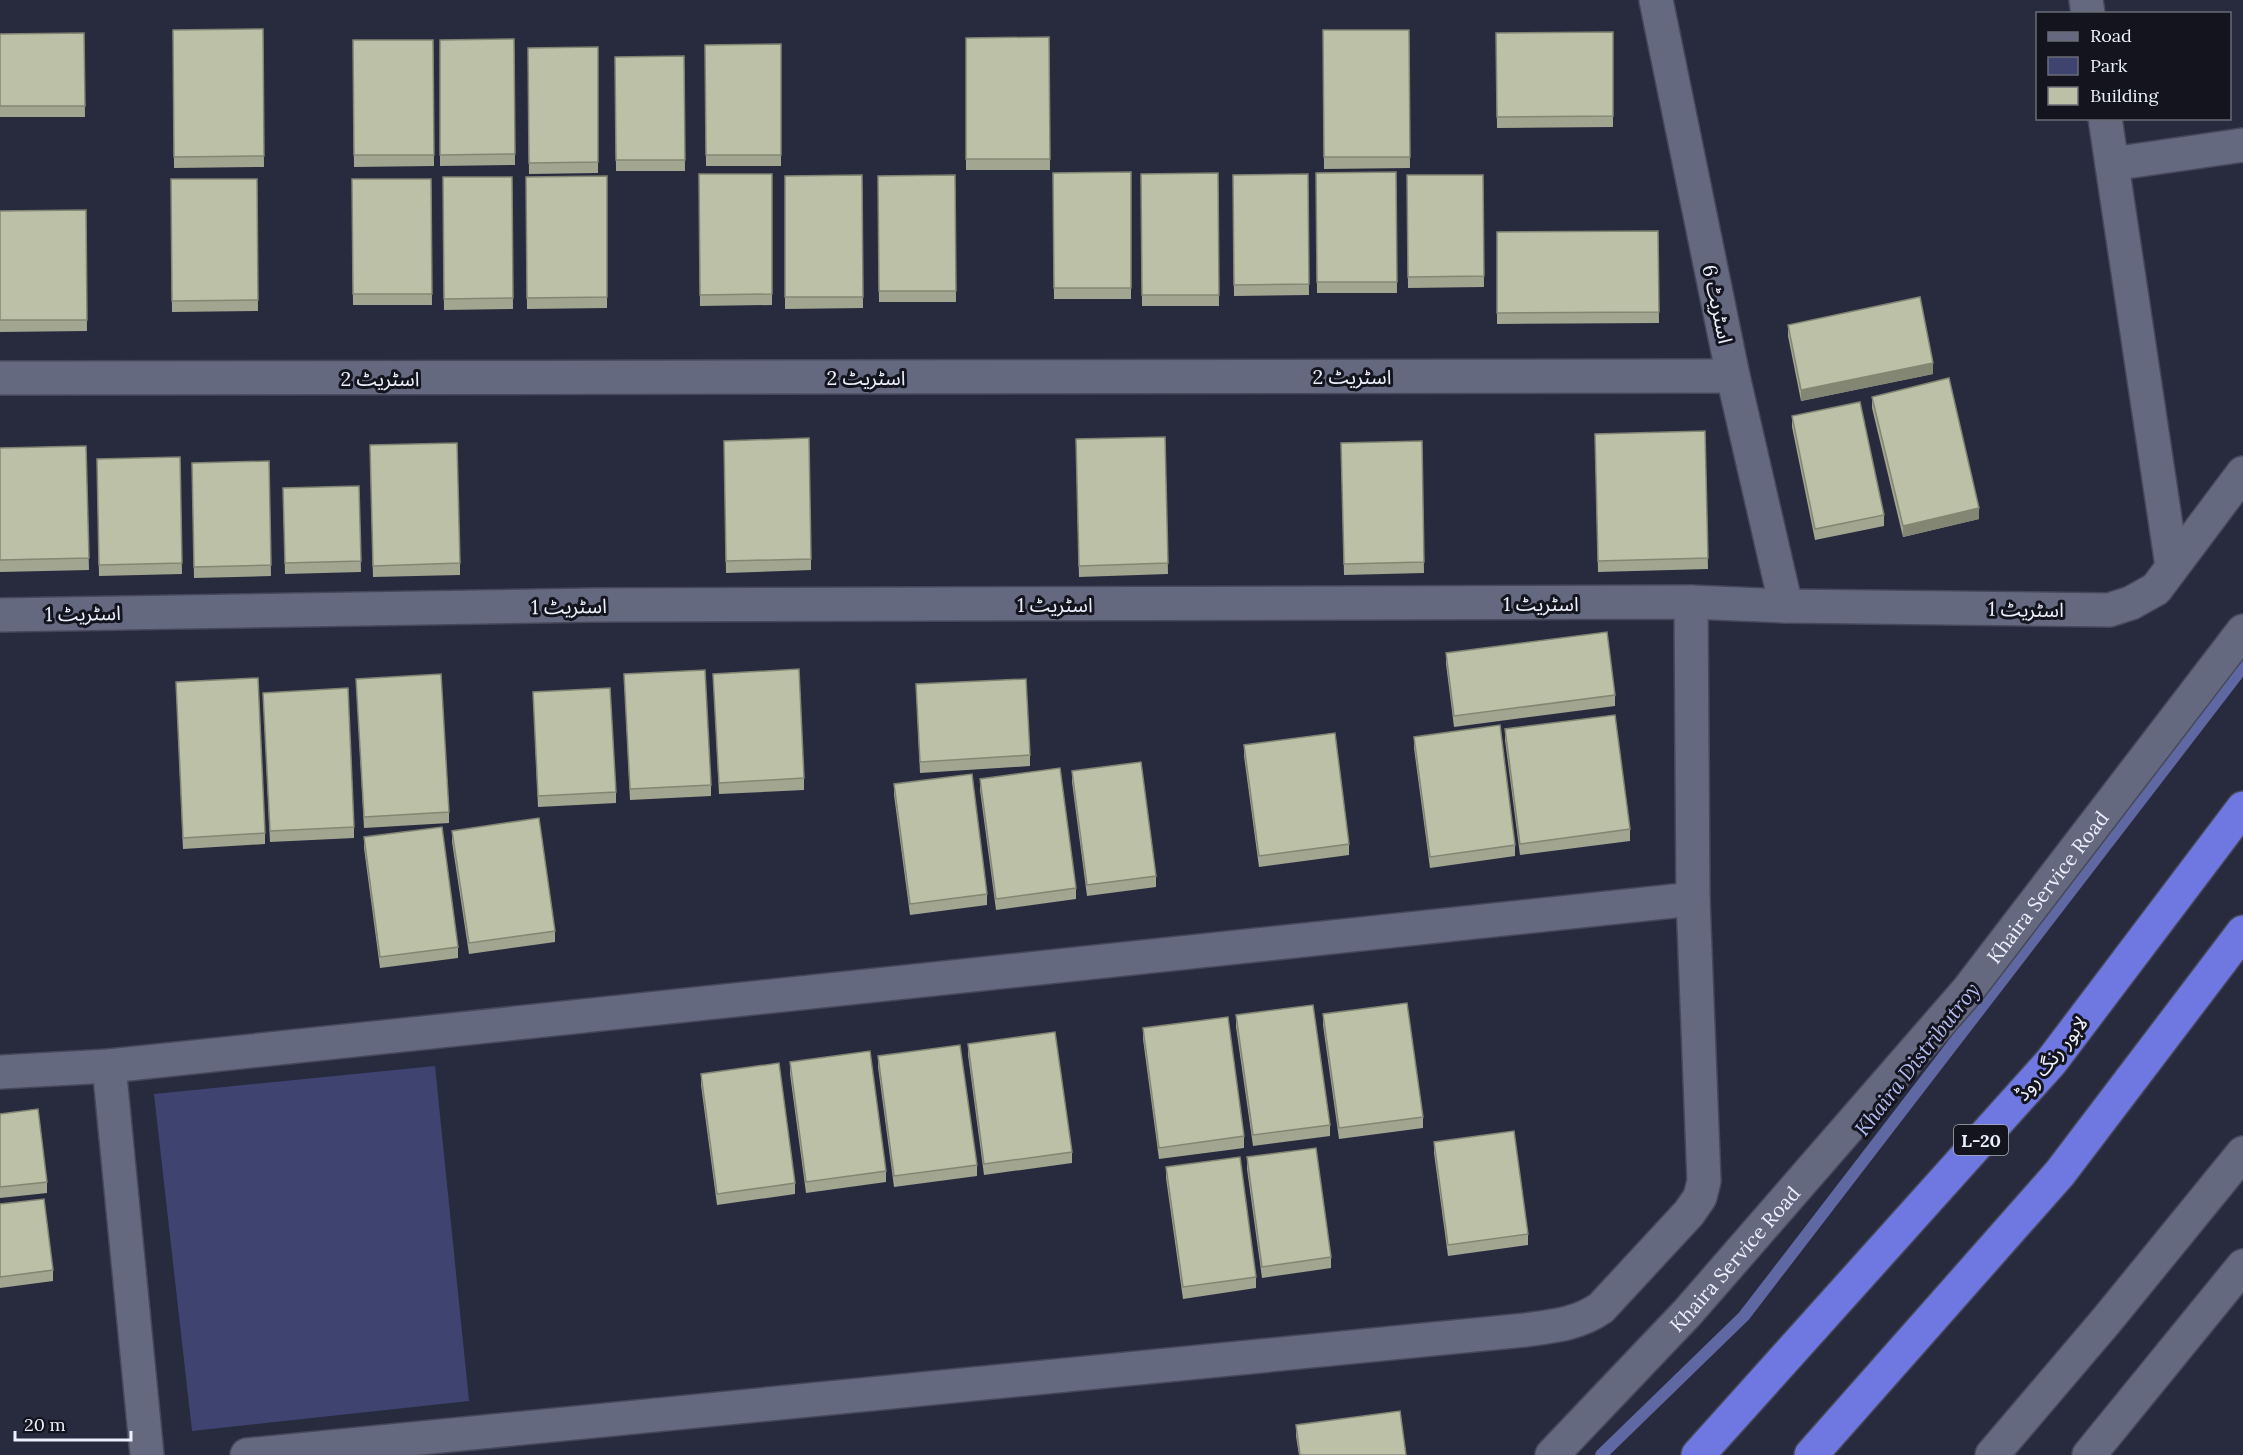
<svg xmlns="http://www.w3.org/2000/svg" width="2243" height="1455" viewBox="0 0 2243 1455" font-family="Lora,'Noto Sans Arabic',serif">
  <rect width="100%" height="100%" fill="#282b3e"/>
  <path fill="#3e446f" d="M435 1066 469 1401 192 1431 154 1094Z"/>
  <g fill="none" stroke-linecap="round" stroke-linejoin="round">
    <path stroke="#6068a3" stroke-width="12" d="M1601 1455 1744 1316 2243 667"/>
    <defs>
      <g id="minor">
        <path d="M1656 0 1733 376 1786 606"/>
        <path d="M2086 0 2088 14"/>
        <path d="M2105 118 2172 566"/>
        <path d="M2112 164 2243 145"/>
        <path d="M0 378 1733 376"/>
        <path d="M0 615 595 605 1691 602 1786 606 2109 610 2131 603 2156 589 2243 473"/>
        <path d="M109 1066 147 1455"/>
        <path d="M0 1072 109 1066 1693 899"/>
        <path d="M247 1455 1526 1330C1554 1326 1578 1324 1601 1308L1689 1213 1700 1197 1704 1181 1693 899 1691 602"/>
        <path id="s1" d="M1552 1455 1688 1312 1968 990 2243 631"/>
        <path d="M1992 1455 2106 1321 2243 1153"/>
        <path d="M2089 1455 2243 1266"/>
      </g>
      <path id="highway" d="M1698 1455 2051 1062 2243 808
        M1811 1455 2060 1173 2243 932"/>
    </defs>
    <use href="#minor" stroke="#464859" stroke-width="36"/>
    <use href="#highway" stroke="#464859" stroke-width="36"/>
    <use href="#minor" stroke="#64697f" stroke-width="33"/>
    <use href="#highway" stroke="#6e78e0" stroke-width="33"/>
  </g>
  <path fill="#a2a58f" d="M263 29 264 167 174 168 173 30Z
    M1323 30H1409L1410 168 1324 169Z
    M1613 32V127L1497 128 1496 33Z
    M84 33 85 117H0V34Z
    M1049 37 1050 170H966V38Z
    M514 39 515 165 440 166V40Z
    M353 40H433L434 166 354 167Z
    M781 44V166H706L705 45Z
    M598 47V173L529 174 528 48Z
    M684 56 685 171H616L615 57Z
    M1131 172V299H1054L1053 173Z
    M1396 172 1397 293H1317L1316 173Z
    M1218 173 1219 306H1142L1141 174Z
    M699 174H772V305L700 306Z
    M1308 174 1309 295 1234 296 1233 175Z
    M862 175 863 308 785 309V176Z
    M955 175 956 302H879L878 176Z
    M1407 175H1483L1484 287 1408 288Z
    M607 176V308L527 309 526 177Z
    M443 177H512L513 309 444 310Z
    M171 179H257L258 311 172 312Z
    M352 179H431L432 305H353Z
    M86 210 87 331 0 332V211Z
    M1658 231 1659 323 1497 324V232Z
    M1788 325 1933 374 1801 401 1788 336Z
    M1872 397 1979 519 1903 537 1872 408Z
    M1792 416 1884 515V526L1815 540 1792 427Z
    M1705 431 1708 569 1598 572 1595 434Z
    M1165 437 1168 574 1079 577 1076 439Z
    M724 441 811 559V570L726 573Z
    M1422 441 1424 573 1344 575 1341 443Z
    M370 445 460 563V575L373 577Z
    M86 446 89 570 0 572V448Z
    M180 457 182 574 99 576 97 459Z
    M269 461 271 576 194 578 192 463Z
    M359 486 361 572 285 574 283 488Z
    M1446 653 1615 695V706L1454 727 1446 664Z
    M624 674 711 785V796L630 800Z
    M713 674 804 778V790L719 794Z
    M356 679 449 812V823L364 828Z
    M176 682 265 833V844L183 849Z
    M916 684 1030 755V766L920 773Z
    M533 692 616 792V803L538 807Z
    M263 693 354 827V838L270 842Z
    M1505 729 1630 829V841L1520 855 1505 740Z
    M1414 737 1515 845V856L1430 868 1414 748Z
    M1244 745 1349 844V855L1259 867 1244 756Z
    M1072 771 1156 876V887L1087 896 1072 782Z
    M980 779 1076 888V899L996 910 980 790Z
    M894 784 987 894V905L910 915 894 795Z
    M452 831 555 931V942L469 954 452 842Z
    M364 837 458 947V958L380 968 364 848Z
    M1323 1014 1423 1117V1128L1339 1139 1323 1025Z
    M1236 1015 1330 1125V1136L1253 1146 1236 1027Z
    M1143 1028 1244 1136V1148L1159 1159 1143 1039Z
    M968 1044 1072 1152V1163L984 1175 968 1055Z
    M878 1056 977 1165V1176L894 1187 878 1067Z
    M790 1062 886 1171V1182L806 1193 790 1074Z
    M701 1074 795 1183V1194L717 1205 701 1085Z
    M0 1114 47 1182V1193L0 1198Z
    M1434 1142 1528 1234V1245L1448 1256 1434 1153Z
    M1247 1157 1331 1257V1268L1262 1278 1247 1169Z
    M1166 1167 1256 1277V1288L1183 1299 1166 1178Z
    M0 1204 53 1270V1281L0 1288Z
    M1296 1425 1406 1455H1299L1296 1436Z"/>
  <path fill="#848674" d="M1933 363V374L1801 401V390Z
    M1979 508V519L1903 537V526Z"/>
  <path fill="#bcc0a6" stroke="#848674" stroke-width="1.5" d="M263 29 264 156 174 157 173 30Z
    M1323 30H1409L1410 157H1324Z
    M1613 32V116L1497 117 1496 33Z
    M84 33 85 106H0V34Z
    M1049 37 1050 159H966V38Z
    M514 39 515 154 440 155V40Z
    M353 40H433L434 155H354Z
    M781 44V155H706L705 45Z
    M598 47V162L529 163 528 48Z
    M684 56 685 160H616L615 57Z
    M1131 172V288H1054L1053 173Z
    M1396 172 1397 282H1317L1316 173Z
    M1218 173 1219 295H1142L1141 174Z
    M699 174H772V294L700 295Z
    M1308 174 1309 284 1234 285 1233 175Z
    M862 175 863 297H785V176Z
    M955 175 956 291H879L878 176Z
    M1407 175H1483L1484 276 1408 277Z
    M607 176V297L527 298 526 177Z
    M443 177H512L513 298 444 299Z
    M171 179H257L258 300 172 301Z
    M352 179H431L432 294H353Z
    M86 210 87 320H0V211Z
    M1658 231 1659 312 1497 313V232Z
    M1920 297 1933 363 1801 390 1788 325Z
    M1949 378 1979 508 1903 526 1872 397Z
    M1860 402 1884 515 1815 529 1792 416Z
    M1705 431 1708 558 1598 561 1595 434Z
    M1165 437 1168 563 1079 566 1076 439Z
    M809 438 811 559 726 561 724 441Z
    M1422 441 1424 562 1344 564 1341 443Z
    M457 443 460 563 373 566 370 445Z
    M86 446 89 558 0 560V448Z
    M180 457 182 563 99 565 97 459Z
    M269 461 271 565 194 567 192 463Z
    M359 486 361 561 285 563 283 488Z
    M1607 632 1615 695 1454 716 1446 653Z
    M799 669 804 778 719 783 713 674Z
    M705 670 711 785 630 789 624 674Z
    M441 674 449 812 364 817 356 679Z
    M258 678 265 833 183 838 176 682Z
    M1026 679 1030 755 920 762 916 684Z
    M348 688 354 827 270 831 263 693Z
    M610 688 616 792 538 796 533 692Z
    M1615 715 1630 829 1520 844 1505 729Z
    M1500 725 1515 845 1430 857 1414 737Z
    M1335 733 1349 844 1259 856 1244 745Z
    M1141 762 1156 876 1087 885 1072 771Z
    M1060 768 1076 888 996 899 980 779Z
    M972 774 987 894 910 904 894 784Z
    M539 818 555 931 469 943 452 831Z
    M442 827 458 947 380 957 364 837Z
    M1407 1003 1423 1117 1339 1128 1323 1014Z
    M1313 1005 1330 1125 1253 1135 1236 1015Z
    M1228 1017 1244 1136 1159 1148 1143 1028Z
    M1055 1032 1072 1152 984 1164 968 1044Z
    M960 1045 977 1165 894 1176 878 1056Z
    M870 1051 886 1171 806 1182 790 1062Z
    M779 1063 795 1183 717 1194 701 1074Z
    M38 1109 47 1182 0 1187V1114Z
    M1514 1131 1528 1234 1448 1245 1434 1142Z
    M1316 1148 1331 1257 1262 1267 1247 1157Z
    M1240 1157 1256 1277 1183 1287 1166 1167Z
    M44 1199 53 1270 0 1277V1204Z
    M1400 1411 1406 1455H1300L1296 1425Z"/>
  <g text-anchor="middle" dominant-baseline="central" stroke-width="6" stroke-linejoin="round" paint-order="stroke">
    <rect fill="#13141d" stroke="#abadb9" stroke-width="1.5" x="1954" y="1125" width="54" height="30" rx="4.5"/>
    <g font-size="18" font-weight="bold" fill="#eceffc">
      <text x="1981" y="1140">L-20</text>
    </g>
    <g font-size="20" fill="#eceffc" stroke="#13141d">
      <text transform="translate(1718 304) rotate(78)">اسٹریٹ 6</text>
      <text x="1352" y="376">اسٹریٹ 2</text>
      <text x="866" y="377">اسٹریٹ 2</text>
      <text x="380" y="378">اسٹریٹ 2</text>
      <text x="1541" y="603">اسٹریٹ 1</text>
      <text x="1055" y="604">اسٹریٹ 1</text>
      <text transform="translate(569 606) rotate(-1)">اسٹریٹ 1</text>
      <text transform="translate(2026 609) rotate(1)">اسٹریٹ 1</text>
      <text transform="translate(83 613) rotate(-1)">اسٹریٹ 1</text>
      <text stroke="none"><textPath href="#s1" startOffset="754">Khaira Service Road</textPath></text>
      <text transform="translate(2051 1058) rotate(-51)">لاہور رنگ روڈ</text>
      <text stroke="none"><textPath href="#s1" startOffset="268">Khaira Service Road</textPath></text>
    </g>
    <g font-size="21" font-style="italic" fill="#b3bdf0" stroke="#13141d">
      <text transform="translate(1917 1059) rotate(-52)">Khaira Distributroy</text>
    </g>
  </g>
  <rect x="2036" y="12" width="195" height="108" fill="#13141d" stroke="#6a6c76" stroke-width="1.5"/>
  <rect x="2048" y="32" width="30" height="9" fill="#64697f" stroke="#6a6c76" stroke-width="1.5"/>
  <text x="2090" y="42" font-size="18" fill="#eceffc">Road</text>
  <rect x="2048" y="57" width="30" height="18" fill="#3e446f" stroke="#6a6c76" stroke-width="1.5"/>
  <text x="2090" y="72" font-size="18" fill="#eceffc">Park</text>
  <rect x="2048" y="87" width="30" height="18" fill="#bcc0a6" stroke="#6a6c76" stroke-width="1.5"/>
  <text x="2090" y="102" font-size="18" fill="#eceffc">Building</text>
  <path d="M15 1431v9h116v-9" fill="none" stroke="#eceffc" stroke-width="3"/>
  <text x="24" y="1431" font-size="18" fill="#eceffc" stroke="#13141d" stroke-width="4.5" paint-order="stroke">20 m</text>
</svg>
